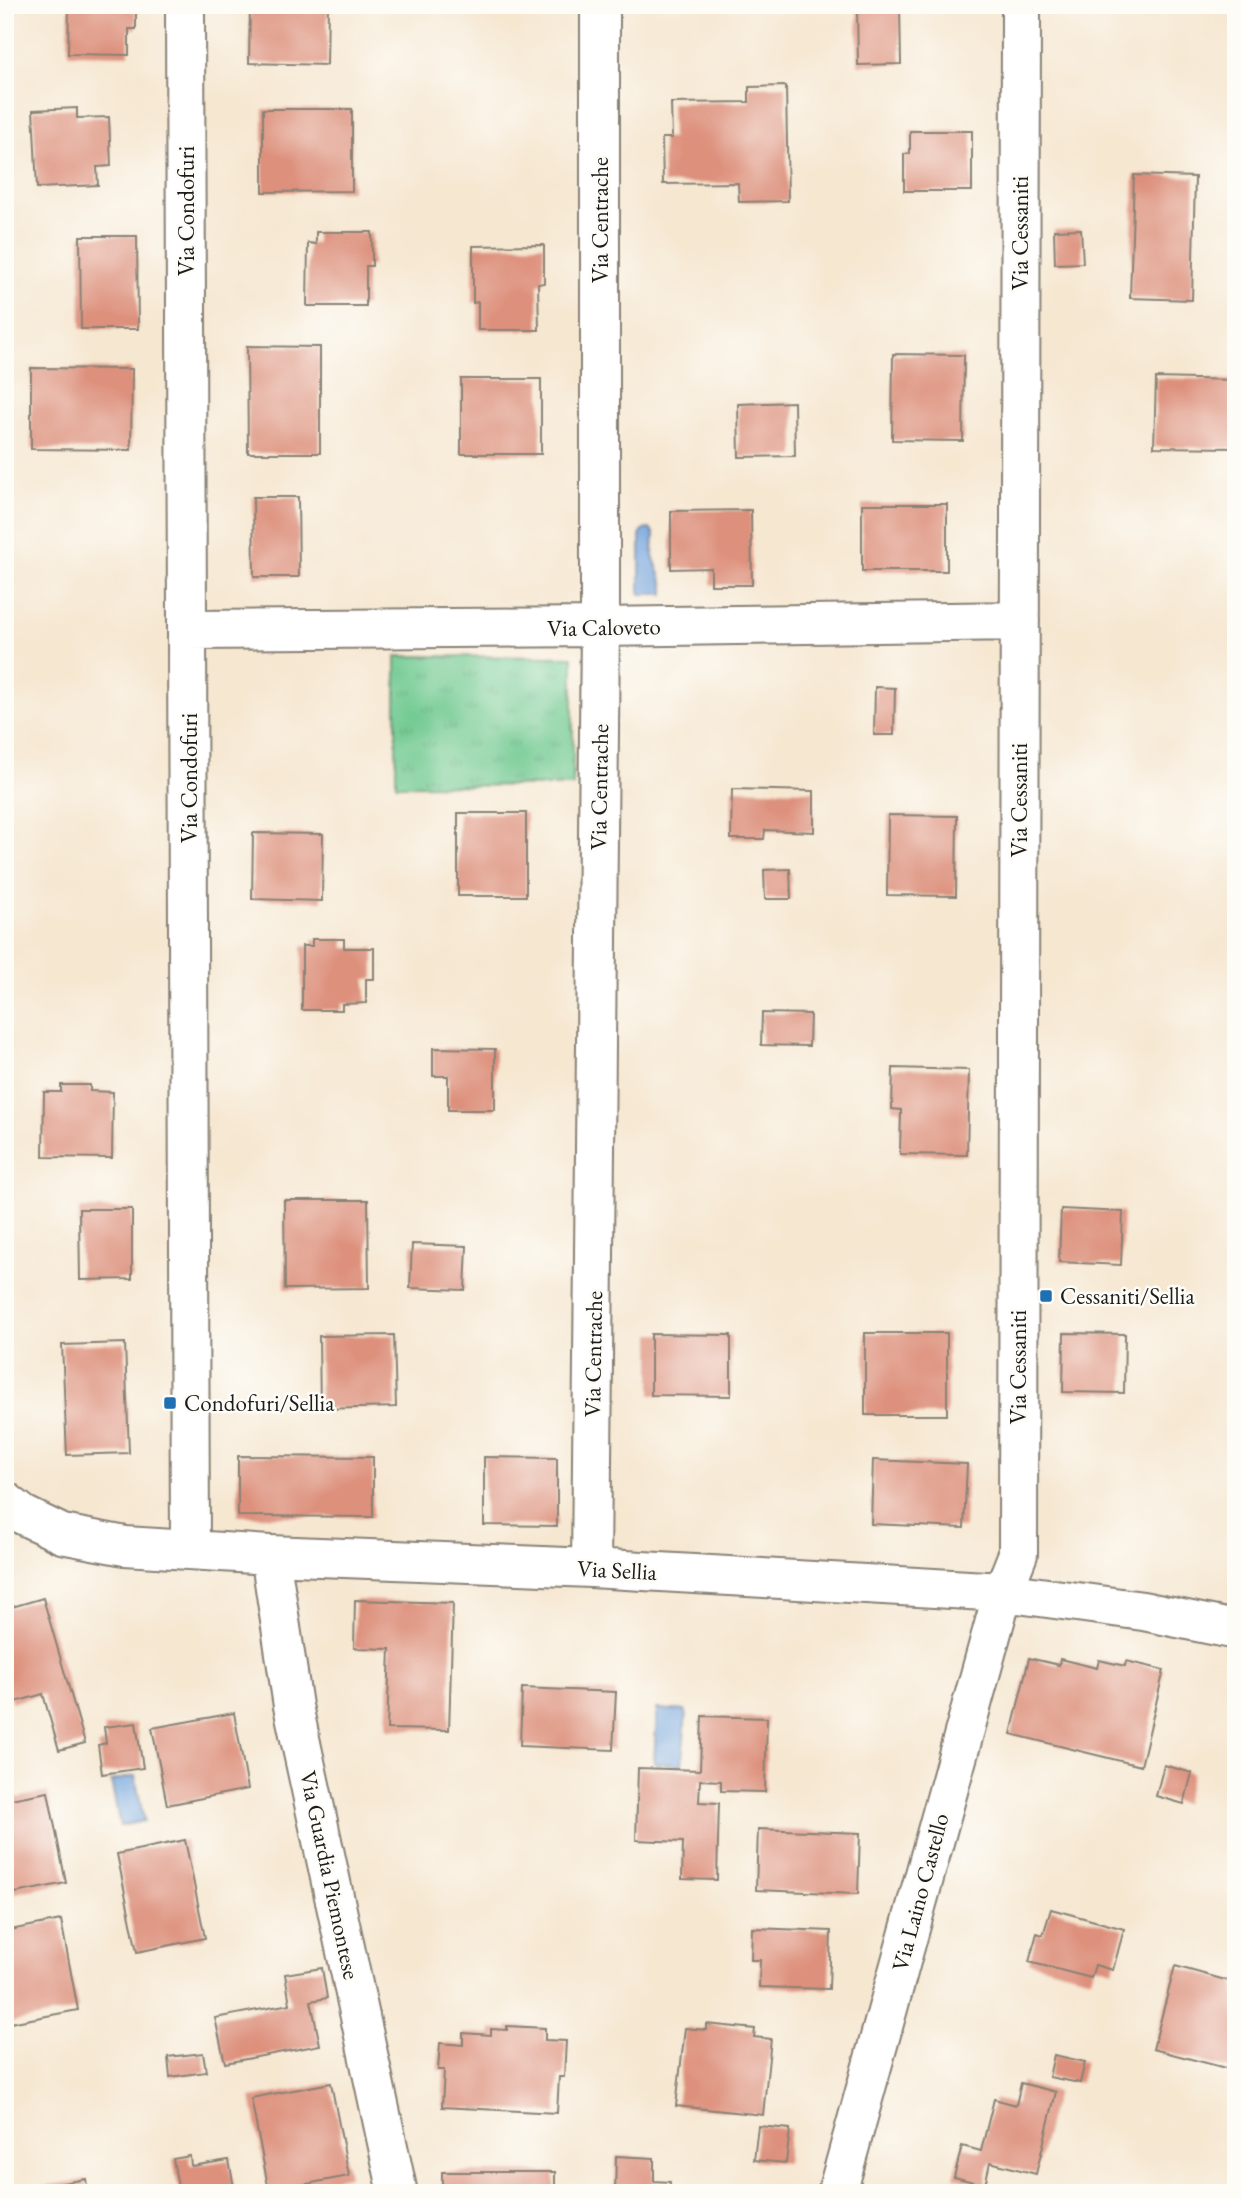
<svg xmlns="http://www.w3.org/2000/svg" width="1241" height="2198" viewBox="0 0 1241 2198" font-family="'EB Garamond',serif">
  <defs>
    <pattern id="grass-tufts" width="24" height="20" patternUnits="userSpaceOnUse" patternTransform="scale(1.75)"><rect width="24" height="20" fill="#70c990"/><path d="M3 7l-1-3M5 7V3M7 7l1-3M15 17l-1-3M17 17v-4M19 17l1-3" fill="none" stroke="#60ac7c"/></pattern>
  </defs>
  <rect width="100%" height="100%" fill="#fdfcf7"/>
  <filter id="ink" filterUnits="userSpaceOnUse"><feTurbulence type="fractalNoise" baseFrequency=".0143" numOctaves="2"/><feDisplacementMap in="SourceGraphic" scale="14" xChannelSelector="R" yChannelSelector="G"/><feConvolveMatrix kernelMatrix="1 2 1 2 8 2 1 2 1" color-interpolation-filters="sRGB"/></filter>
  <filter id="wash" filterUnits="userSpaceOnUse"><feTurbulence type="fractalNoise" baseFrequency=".00686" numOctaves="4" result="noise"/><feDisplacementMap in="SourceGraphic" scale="28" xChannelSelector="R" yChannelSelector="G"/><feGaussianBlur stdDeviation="1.57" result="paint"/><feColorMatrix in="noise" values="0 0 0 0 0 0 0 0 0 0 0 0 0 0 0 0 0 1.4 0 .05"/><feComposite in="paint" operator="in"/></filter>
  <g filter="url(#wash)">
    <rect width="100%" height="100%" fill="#f6e7d1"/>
    <path fill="url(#grass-tufts)" stroke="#467256" stroke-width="2" d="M396 656 573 657V786L396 785Z"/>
    <path fill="#71a2dc" stroke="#465f7c" stroke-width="2" d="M650 529 654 534 653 556 664 585V594H640V536L643 530Z
      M657 1709 686 1711 682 1765 654 1763Z
      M135 1776 144 1821 120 1826 111 1781Z"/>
    <g id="blocks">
      <path fill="#dd907c" d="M69 5H132V11H136V29H129V55L68 54Z
        M250 5H328L327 65 249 63Z
        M857 8H900L901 64 858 65Z
        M786 86 788 201 739 202 738 183 663 184 662 138H672L671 103 749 102V87Z
        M77 108V118L109 117 111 166 97 167 98 185 37 188 33 110Z
        M263 109H352V191L263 192Z
        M910 131H972V191H904V154H910Z
        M1134 175 1195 177 1192 300 1130 298Z
        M1081 229 1083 263 1055 264 1054 230Z
        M316 232H372V266H366V306H307L308 243 316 244Z
        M80 236H137L138 329H81Z
        M544 245V283L538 284 539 330H478V302L473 303V246Z
        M247 346 320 347V453H248Z
        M893 354 964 355 963 441 892 440Z
        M31 368 132 369 131 450 31 449Z
        M1156 378 1236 380V448L1154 447Z
        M461 379H541V454H461Z
        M794 402 795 456 739 457 738 404Z
        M253 497H298L299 577H254Z
        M862 504H947V571H862Z
        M751 510 752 585H711V568L671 569V511Z
        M875 687 895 688 894 735H874Z
        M732 789 814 791V832L765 830 764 839H731Z
        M458 813H526V896H458Z
        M888 815 957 816 956 896 887 895Z
        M253 833 323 834 322 901 252 899Z
        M790 869 791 899H765L764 870Z
        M312 939H344V948H374V979H366V1003L342 1004V1010H302V946H312Z
        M762 1013 810 1014 809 1046 761 1045Z
        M433 1048 495 1049V1110H448V1076H433Z
        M893 1068 969 1070 967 1155 900 1154 901 1110 892 1109Z
        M61 1085H90V1091L113 1092 112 1158 43 1157 44 1092H61Z
        M284 1200H368L369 1288 285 1289Z
        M79 1209H132V1279L80 1280Z
        M1061 1209 1123 1212 1121 1265 1059 1262Z
        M412 1244 467 1246 465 1290 410 1288Z
        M865 1333H947V1415H865Z
        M1064 1333 1125 1334 1124 1393 1063 1392Z
        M651 1334 731 1335V1396L651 1395Z
        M394 1335 396 1407 320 1409 319 1336Z
        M125 1343 129 1453 67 1455 62 1345Z
        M238 1456 373 1457V1517L238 1516Z
        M484 1457 557 1458V1526L484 1525Z
        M873 1460 967 1464 964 1528 871 1524Z
        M43 1598 85 1743 59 1750 43 1694 12 1703 5 1680V1609Z
        M355 1600 453 1603 449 1730 387 1729 390 1649 354 1648Z
        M1029 1658 1059 1665 1060 1659 1097 1668 1099 1660 1125 1666 1126 1661 1164 1670 1141 1766 1011 1734Z
        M522 1688 616 1692 613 1750 520 1746Z
        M234 1713 248 1789 167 1805 152 1728Z
        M702 1716 767 1718 765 1792 721 1791V1781L700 1780 699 1802 719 1803 717 1880 682 1879 683 1842 636 1840 638 1768 700 1770Z
        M136 1723 143 1768 102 1774 98 1745 106 1743 104 1727Z
        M1164 1765 1192 1773 1184 1804 1156 1796Z
        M48 1792 66 1883 5 1895V1800Z
        M758 1829 860 1833 858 1894 756 1890Z
        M185 1840 205 1938 137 1952 117 1854Z
        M1051 1909 1124 1929 1113 1970 1095 1965 1091 1978 1029 1962 1037 1933 1043 1935Z
        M61 1920 78 2010 5 2024V1931Z
        M752 1928 831 1931 829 1989 759 1987 760 1960H751Z
        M1175 1966 1236 1983V2058L1233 2070 1153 2049Z
        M322 1968 327 1998 311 2001 320 2045 225 2063 215 2018 290 2004 285 1974Z
        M706 2024 755 2029 754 2037 771 2039 763 2115 676 2106 685 2028 706 2030Z
        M507 2026 545 2028V2040L566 2041 564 2077H559L557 2113 442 2107 444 2070H438L440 2043 463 2045V2033L491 2035V2029L507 2030Z
        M203 2053 206 2072 170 2077 168 2057Z
        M1054 2055 1085 2062 1080 2083 1049 2077Z
        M331 2083 349 2176 269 2191 251 2098Z
        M1021 2083 1056 2092 1036 2174 990 2162 985 2185 954 2177 962 2146 981 2151 994 2099 1016 2105Z
        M758 2126 790 2129 786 2163 754 2160Z
        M190 2156 191 2166 229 2160 235 2193H179L173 2159Z
        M616 2156 654 2158V2181L670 2182 669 2193H615Z
        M442 2172H555V2193H442Z
        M86 2179 88 2193H19V2191Z"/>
    </g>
  </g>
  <g filter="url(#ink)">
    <use href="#blocks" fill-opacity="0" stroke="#898276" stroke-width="2"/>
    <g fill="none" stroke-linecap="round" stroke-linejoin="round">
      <defs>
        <path id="minor" d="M185 5 190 1550
          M189 630 600 627 1020 621
          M5 1501 23 1515 62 1534 125 1546 270 1555 591 1568 1003 1592 1143 1611 1236 1630
          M270 1555 293 1706 398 2193
          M591 1568 600 627V5
          M837 2193 1003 1592 1018 1554 1021 5"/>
      </defs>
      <use href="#minor" stroke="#898276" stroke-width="42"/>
      <use href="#minor" stroke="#fff" stroke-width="38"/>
    </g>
  </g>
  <g fill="#1f6fb2" stroke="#fdfcf7" stroke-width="2.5">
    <rect x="1039" y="1289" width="14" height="14" rx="3.5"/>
    <rect x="163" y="1396" width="14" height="14" rx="3.5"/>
  </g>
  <g text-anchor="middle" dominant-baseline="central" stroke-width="5" stroke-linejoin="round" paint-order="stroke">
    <g font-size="23" fill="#1c1c1c" stroke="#fdfcf7">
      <text transform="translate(186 211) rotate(-90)">Via Condofuri</text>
      <text transform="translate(600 220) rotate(-90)">Via Centrache</text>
      <text transform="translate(1020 233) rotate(-90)">Via Cessaniti</text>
      <text transform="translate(604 627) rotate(-1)">Via Caloveto</text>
      <text transform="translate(189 778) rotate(-90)">Via Condofuri</text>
      <text transform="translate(599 787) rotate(-89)">Via Centrache</text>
      <text transform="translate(1019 800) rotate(-90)">Via Cessaniti</text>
      <text transform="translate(593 1354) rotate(-89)">Via Centrache</text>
      <text transform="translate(1018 1367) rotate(-90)">Via Cessaniti</text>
      <text transform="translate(617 1570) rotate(3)">Via Sellia</text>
      <text transform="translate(330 1875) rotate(78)">Via Guardia Piemontese</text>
      <text transform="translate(920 1892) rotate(-75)">Via Laino Castello</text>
    </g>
    <g font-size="23" fill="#1c1c1c" stroke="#fdfcf7" text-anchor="start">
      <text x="1060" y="1296">Cessaniti/Sellia</text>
      <text x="184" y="1403">Condofuri/Sellia</text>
    </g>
  </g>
  <rect width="1241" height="2198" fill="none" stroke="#fdfcf7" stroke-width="28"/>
</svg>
